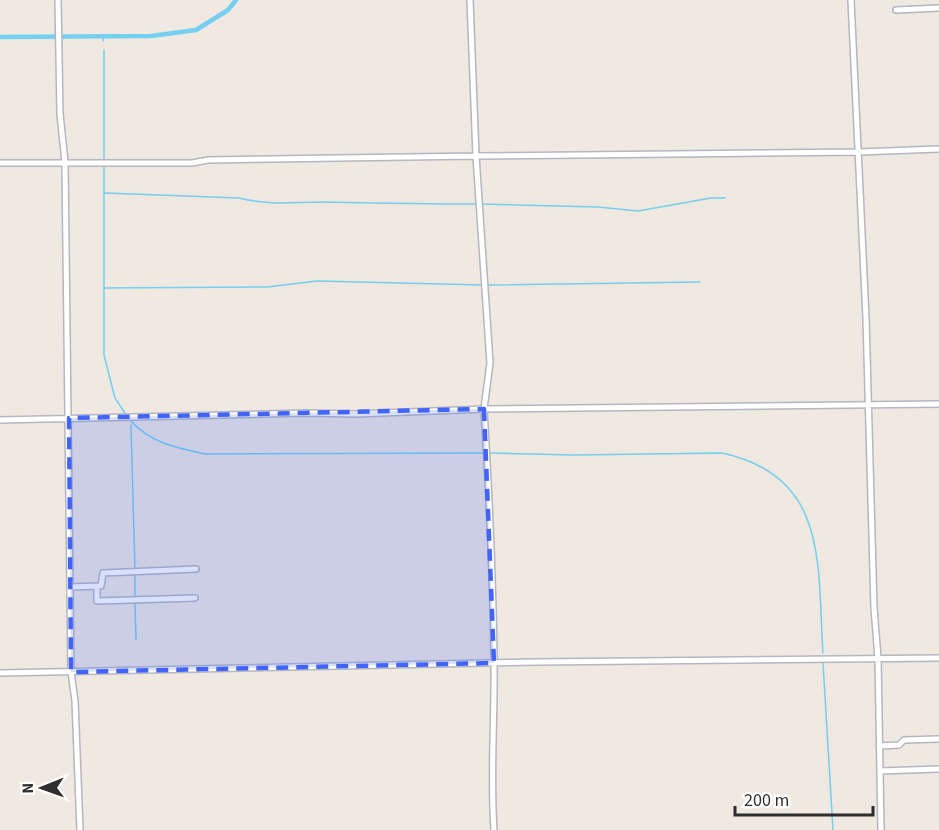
<svg xmlns="http://www.w3.org/2000/svg" width="939" height="830" viewBox="0 0 939 830" font-family="'Source Sans 3',sans-serif">
  <rect width="100%" height="100%" fill="#efe9e1"/>
  <g fill="none" stroke-linecap="round" stroke-linejoin="round">
    <path stroke="#75cff0" stroke-width="1.5" d="M103 41V37
      M104 50V160
      M104 165V355L115 398 127 416
      M105 193 239 198C272 206 291 202 323 202 374 203 425 204 477 204
      M481 204 598 207 638 211 711 198H725
      M488 285 700 282
      M104 288 267 287 317 281 482 285
      M130 420C150 443 177 448 206 454L484 453
      M131 425 135 570
      M490 453 574 455 722 453C830 476 817 567 823 653
      M135 575V597
      M135 602 136 640
      M823 663 833 830"/>
    <path stroke="#75cff0" stroke-width="4.5" d="M0 37 151 36 196 30 228 10 236 0"/>
    <defs>
      <path id="street" d="M58 0 60 114 65 162 71 672 75 701 80 830
        M470 0 476 156 859 152 939 149
        M851 0 866 318 874 608 878 658 881 830
        M896 10 939 8
        M0 163H192L208 160 476 156 490 363 484 409 356 414 307 413 0 420
        M97 586V601L195 598
        M70 587 101 586 103 573 196 569
        M0 673 538 662 939 658
        M879 746 899 745 904 740 939 739
        M880 771 939 769
        M494 830C490 773 495 717 494 660 493 576 489 493 484 409L939 404"/>
    </defs>
    <use href="#street" stroke="#b4b7c1" stroke-width="8"/>
    <use href="#street" stroke="#fff" stroke-width="5"/>
  </g>
  <path fill="#4264fb" fill-opacity="0.2" stroke="#4264fb" stroke-width="4.5" stroke-dasharray="12 8" stroke-linejoin="round" d="M484 409 494 663 71 672 69 418Z"/>
  <g transform="translate(42 788) rotate(269)" stroke="#ffffff" stroke-width="4.5" paint-order="stroke">
  <path d="M0-4.5L10 22L0 15L-10 22Z" fill="#2e2e2e"/>
  <text y="-9" font-size="16" font-weight="bold" text-anchor="middle" fill="#2e2e2e">N</text>
  </g>
  <path d="M735 806v9h138v-9" fill="none" stroke="#2e2e2e" stroke-width="3"/>
  <text x="744" y="806" font-size="18" fill="#2e2e2e" stroke="#ffffff" stroke-width="4.5" paint-order="stroke">200 m</text>
</svg>
